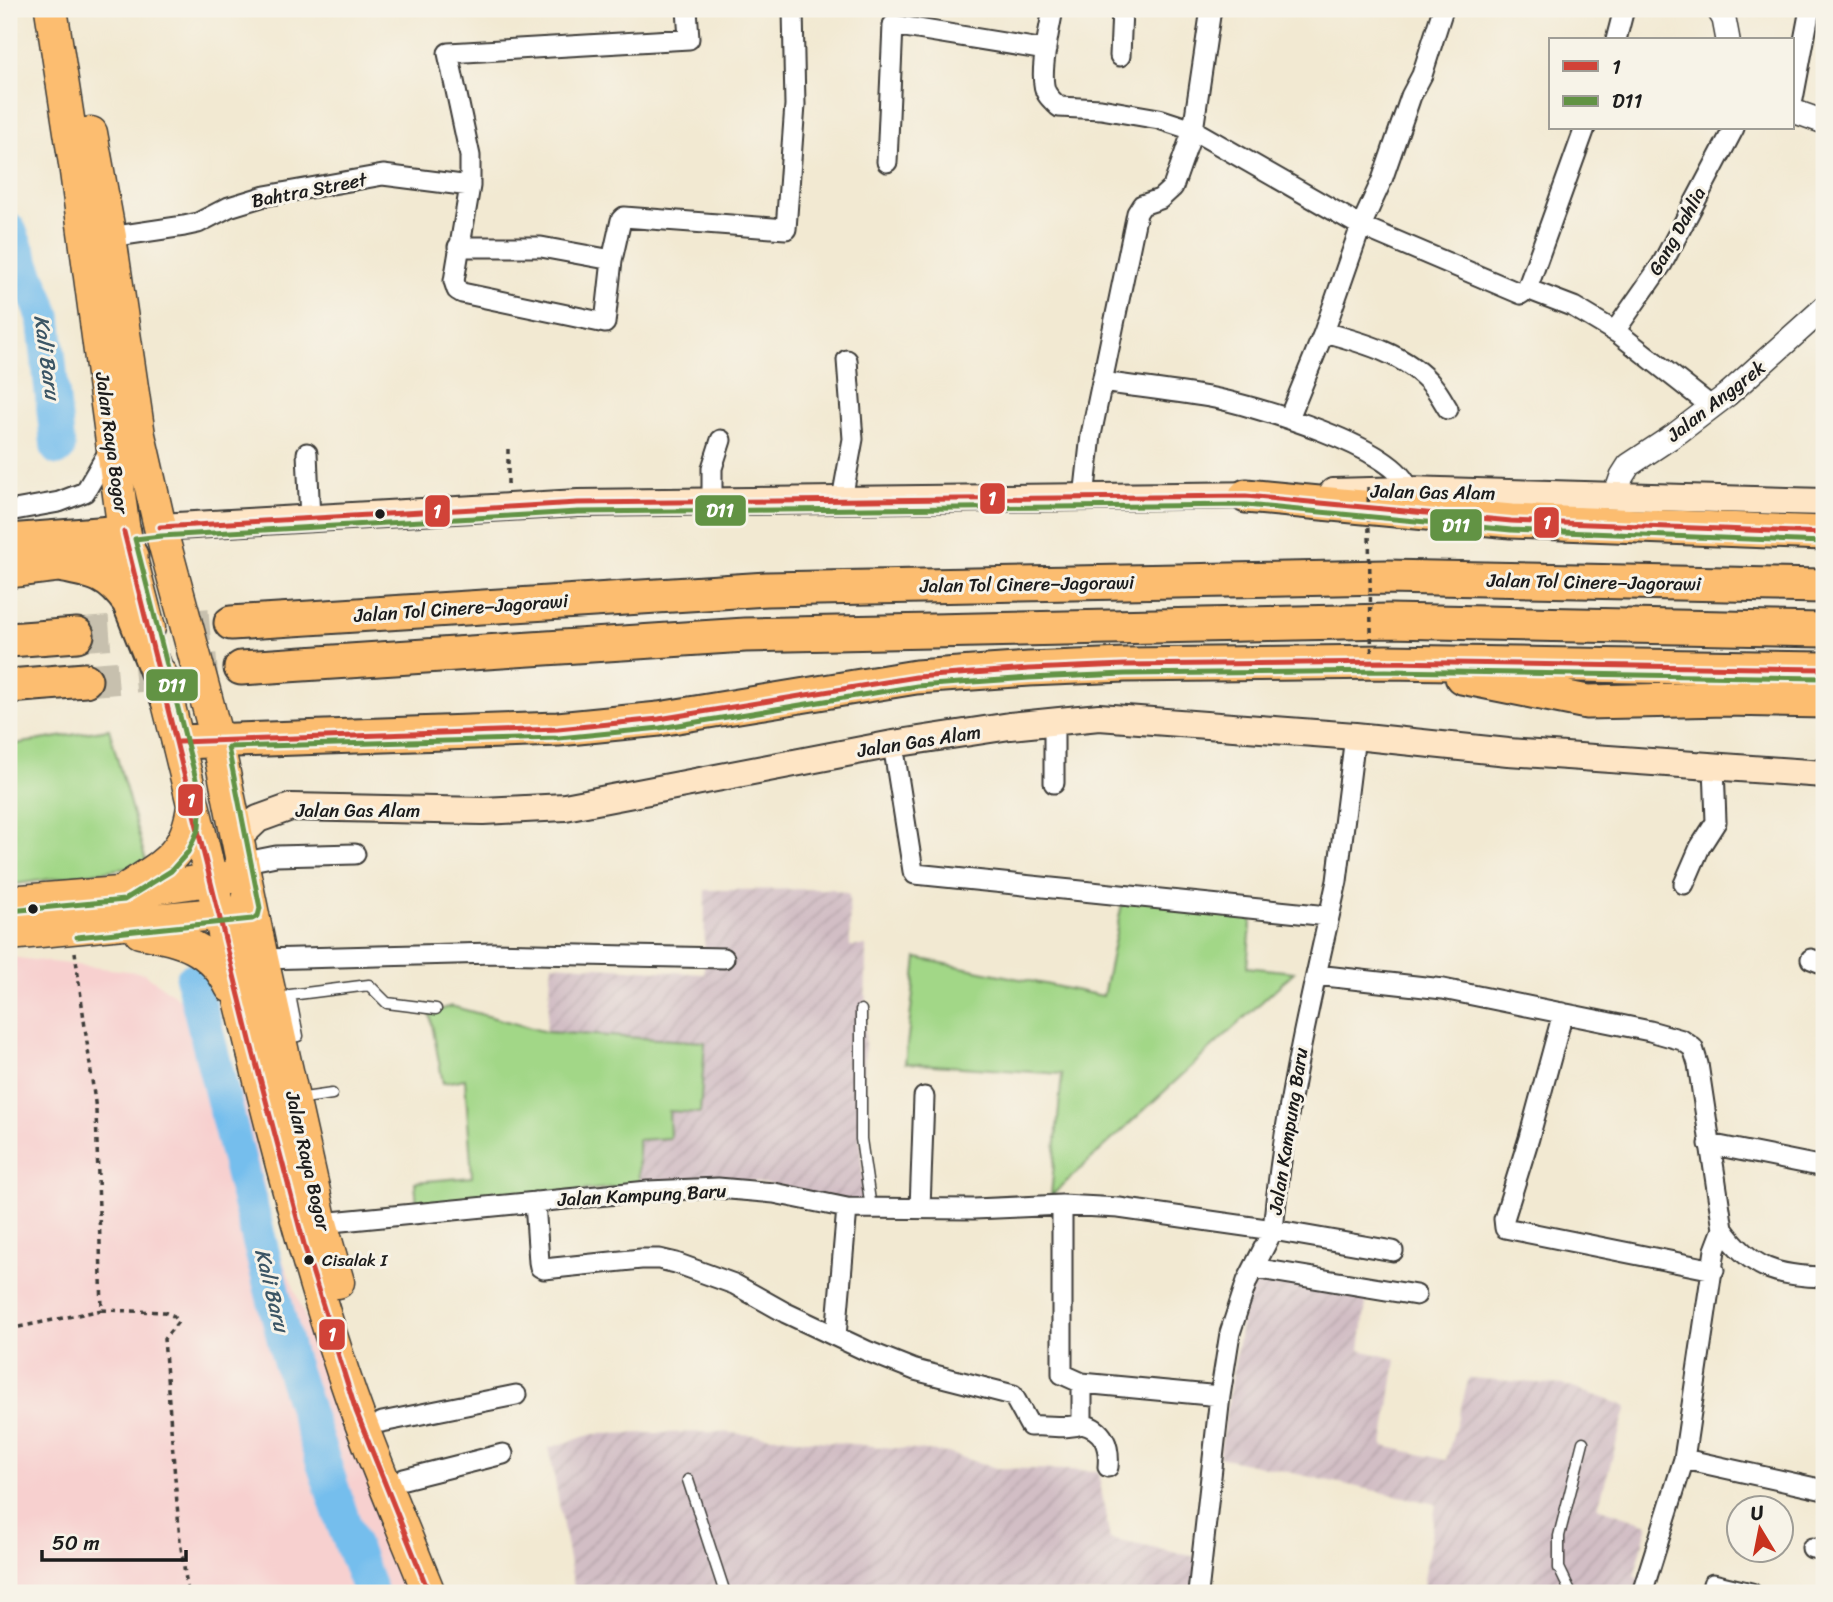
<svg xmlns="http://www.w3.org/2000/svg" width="1833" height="1602" viewBox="0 0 1833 1602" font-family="Sriracha,sans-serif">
  <defs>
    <pattern id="industrial-furrows" width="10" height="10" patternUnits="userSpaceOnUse" patternTransform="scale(1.75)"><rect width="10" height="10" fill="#d2bec5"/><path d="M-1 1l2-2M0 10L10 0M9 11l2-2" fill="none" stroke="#b4a3a9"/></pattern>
  </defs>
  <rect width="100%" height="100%" fill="#f7f3e8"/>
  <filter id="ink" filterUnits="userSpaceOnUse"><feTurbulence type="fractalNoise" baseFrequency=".0143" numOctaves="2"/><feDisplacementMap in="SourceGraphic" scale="14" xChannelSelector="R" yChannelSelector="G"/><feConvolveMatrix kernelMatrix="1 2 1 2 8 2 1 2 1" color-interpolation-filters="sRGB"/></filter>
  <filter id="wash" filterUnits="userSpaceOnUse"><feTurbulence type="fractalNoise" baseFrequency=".00686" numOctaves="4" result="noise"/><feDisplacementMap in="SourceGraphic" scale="28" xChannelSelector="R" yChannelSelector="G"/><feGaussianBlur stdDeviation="1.57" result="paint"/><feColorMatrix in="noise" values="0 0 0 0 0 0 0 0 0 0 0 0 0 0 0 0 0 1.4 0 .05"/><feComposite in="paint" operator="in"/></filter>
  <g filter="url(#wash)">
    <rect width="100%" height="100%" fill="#f2e9d2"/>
    <path fill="#f7d0cf" d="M9 957 144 973 182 1001 206 1091 244 1087 276 1242 412 1593H9Z"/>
    <path fill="url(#industrial-furrows)" d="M832 889 849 894 850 946H866L865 1049 860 1137 865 1204 759 1182 720 1178 639 1185 638 1140 546 1032 552 964 704 974 705 890Z
      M1249 1276 1367 1295 1360 1350 1396 1359 1383 1446 1446 1460 1469 1378 1564 1385 1627 1406 1598 1507 1648 1524 1634 1577 1643 1579 1638 1593H1422L1436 1504 1219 1457Z
      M721 1432 948 1453 996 1468 1098 1471 1110 1539 1211 1560 1208 1593H575L549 1448 593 1434Z"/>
    <path fill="#a2d787" stroke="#5f7a52" stroke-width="2" d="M109 729 147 865 9 885V745Z
      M1125 889 1252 914 1247 967 1294 972 1051 1196 1062 1074 905 1063 917 958 1103 996Z
      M451 1006 546 1032 705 1042 700 1113 669 1111 670 1138 638 1140 639 1185 417 1206 415 1182 472 1177 465 1079 443 1083 430 1014Z"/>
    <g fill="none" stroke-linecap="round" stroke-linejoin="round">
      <path stroke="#74beed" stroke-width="35" d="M9 230 44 316 58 448
        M193 980 289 1358 343 1522 371 1593"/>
    </g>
  </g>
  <g filter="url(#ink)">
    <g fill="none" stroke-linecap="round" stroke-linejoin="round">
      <path stroke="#c7c0ae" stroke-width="33" stroke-dasharray="33 17" stroke-linecap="butt" d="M77 635 231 623
        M85 680 241 668"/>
      <defs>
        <path id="service" d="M861 1010V1139L871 1208
          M283 1038 298 1036 290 995 369 985 387 1003 436 1009
          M297 1099 332 1094
          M688 1480 725 1593
          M1571 1593 1559 1568V1536L1583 1442"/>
        <path id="minor" d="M687 9 689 39 448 53 470 156V186L454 281 457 290 462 293 605 323 612 260 621 220 624 217 786 229 795 105 793 9
          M1053 9C1050 28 1037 78 1047 94 1050 99 1055 103 1059 107L1101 109 1159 119 1193 130 1361 226 1521 294 1527 289 1585 128
          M1616 40 1624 9
          M1120 56 1122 9
          M1793 99 1810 9
          M887 162 893 25 1046 50
          M110 237 184 226 198 223 229 207 265 196 383 175 470 186
          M458 247H541L612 260
          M1527 289 1574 307 1619 334 1712 407
          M1615 331 1662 264 1734 128
          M1324 332C1361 342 1407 354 1433 386 1439 393 1443 401 1448 409
          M1102 382C1138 387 1174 391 1209 397 1248 404 1402 448 1408 490
          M1289 418 1324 332 1361 226 1382 180 1411 96 1422 75 1443 9
          M307 453 310 519
          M1084 498 1091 435 1137 213 1142 205 1160 199 1173 187 1193 130 1211 9
          M842 499 853 439 847 360
          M712 501V468L721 440
          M9 511 59 502 85 492 113 444
          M893 744 913 871 915 874 1328 916
          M1054 783V721
          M241 863 276 856 355 854
          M1684 884 1700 847 1716 822 1714 766
          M262 959 493 953 724 958
          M1811 959 1824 964
          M1316 975 1337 881 1355 736
          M1563 1013 1529 1138 1504 1219 1505 1228 1714 1270
          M1709 1144 1824 1167
          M535 1202 539 1262 540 1267 544 1269 641 1259H659L676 1263 734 1284 786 1313 867 1351 915 1370 1013 1395 1030 1426C1048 1424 1065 1430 1082 1424V1383
          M1062 1205V1374L1082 1383 1220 1396
          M920 1208 924 1097
          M321 1223 648 1191 718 1188 774 1193 847 1208 974 1209 1062 1205 1119 1208 1273 1230C1281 1143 1297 1061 1316 975L1443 989 1650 1031 1682 1040 1693 1048 1698 1064 1723 1229C1751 1269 1777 1276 1824 1277
          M1254 1268 1416 1295
          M836 1336 847 1208
          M382 1422 516 1395
          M1082 1424C1104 1429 1110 1446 1108 1467
          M1684 1459 1824 1490
          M404 1479 503 1454
          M1812 1548 1824 1550
          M1713 1584 1751 1593
          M1198 1593 1220 1396 1230 1333 1247 1281 1273 1230 1393 1251
          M1642 1593 1684 1459 1715 1250 1723 1229"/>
        <path id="tertiary" d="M1718 9 1724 19 1728 40
          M1793 111 1824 122
          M1615 496 1622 476 1629 465 1676 434 1727 395 1824 308"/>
        <path id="secondary" d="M1333 492 1408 490 1824 502
          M160 527 578 503 1266 495
          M236 840 258 819 291 807 483 811 565 807 893 744 1010 726 1099 717 1355 736 1508 752 1824 774"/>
        <path id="trunk" d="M51 9 75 164 124 532 149 628
          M91 133 110 237 139 435 160 527 217 739 262 959 321 1223 338 1282
          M161 675C219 901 265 1129 336 1351 362 1434 397 1513 429 1593
          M129 887C167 863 187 852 193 806
          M9 902 119 893 231 877
          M140 932C180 939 212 947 231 987
          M9 934 237 912"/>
        <path id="motorway" d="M1246 496 1511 521 1824 533
          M9 541 124 532
          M59 565C92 571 109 573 129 602L168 700
          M9 571 131 556
          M231 623 767 589 1386 577 1824 586
          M9 640 77 635
          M241 668 745 635 1388 621 1824 630
          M1462 677 1587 702 1727 699 1824 701
          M9 686 85 680
          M179 742 558 729 659 719 916 677 1029 669 1125 665 1386 662 1824 669"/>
      </defs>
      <use href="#service" stroke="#3c3b37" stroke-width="13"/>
      <use href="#minor" stroke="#3c3b37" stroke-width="23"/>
      <use href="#tertiary" stroke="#3c3b37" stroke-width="26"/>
      <use href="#secondary" stroke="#3c3b37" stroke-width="30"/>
      <use href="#trunk" stroke="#3c3b37" stroke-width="35"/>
      <use href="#motorway" stroke="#3c3b37" stroke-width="37"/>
      <path stroke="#3c3b37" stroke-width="3.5" stroke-dasharray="5 5" stroke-linecap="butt" d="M508 484V444
        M102 1310 164 1312 172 1315 178 1322 164 1339 180 1541 188 1593
        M9 1329 102 1310 96 1110 75 952"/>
      <use href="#service" stroke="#fff" stroke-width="10"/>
      <use href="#minor" stroke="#fff" stroke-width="19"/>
      <use href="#tertiary" stroke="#fff" stroke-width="23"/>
      <use href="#secondary" stroke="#fee5c5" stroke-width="26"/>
      <use href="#trunk" stroke="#fcbd6f" stroke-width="32"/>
      <use href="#motorway" stroke="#fcbd6f" stroke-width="33"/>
      <path stroke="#3c3b37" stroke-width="3.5" stroke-dasharray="5 5" stroke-linecap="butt" d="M1368 487 1372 674"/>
      <defs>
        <path id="bus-1" d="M160 527 578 503 1246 496 1511 521 1824 533
          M124 532 251 1044 305 1248 356 1411 429 1593
          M179 742 558 729 659 719 916 677 1029 669 1125 665 1386 662 1824 669"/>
        <path id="bus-2" d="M10 911 124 900 171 871 188 852 199 828 201 799 135 539 161 536 578 512 1246 505 1511 530 1824 542
          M77 937 252 919 258 916 260 908 228 747 559 738 660 728 917 686 1029 678 1125 674 1386 671 1824 678"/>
      </defs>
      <use href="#bus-1" stroke="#f7f3e8" stroke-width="10"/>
      <use href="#bus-2" stroke="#f7f3e8" stroke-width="10"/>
      <use href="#bus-1" stroke="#d14338" stroke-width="5"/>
      <use href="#bus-2" stroke="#629344" stroke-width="5"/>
    </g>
  </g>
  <g fill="#1c1c1c" stroke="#f7f3e8" stroke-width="2.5">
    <circle cx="380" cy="514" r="6"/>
    <circle cx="33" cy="909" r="6"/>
    <circle cx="309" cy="1260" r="6"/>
  </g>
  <g text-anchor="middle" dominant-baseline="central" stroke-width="6" stroke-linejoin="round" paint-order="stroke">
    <g font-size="17" fill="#1c1c1c" stroke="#f7f3e8" text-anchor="start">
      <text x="322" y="1260">Cisalak I</text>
    </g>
    <g font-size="19" fill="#1c1c1c" stroke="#f7f3e8">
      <text transform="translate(309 190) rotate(-11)">Bahtra Street</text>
      <text transform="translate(1677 231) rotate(-61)">Gang Dahlia</text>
      <text transform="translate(1716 401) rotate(-38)">Jalan Anggrek</text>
      <text transform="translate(112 443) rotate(82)">Jalan Raya Bogor</text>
      <text transform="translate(1433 492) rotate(1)">Jalan Gas Alam</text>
      <text transform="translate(1594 582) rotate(1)">Jalan Tol Cinere–Jagorawi</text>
      <text transform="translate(1027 584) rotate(-1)">Jalan Tol Cinere–Jagorawi</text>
      <text transform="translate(461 608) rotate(-4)">Jalan Tol Cinere–Jagorawi</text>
      <text transform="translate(919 741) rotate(-9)">Jalan Gas Alam</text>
      <text x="358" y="810">Jalan Gas Alam</text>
      <text transform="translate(1288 1131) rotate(-81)">Jalan Kampung Baru</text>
      <text transform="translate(308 1161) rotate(77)">Jalan Raya Bogor</text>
      <text transform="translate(642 1195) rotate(-3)">Jalan Kampung Baru</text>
    </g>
    <g font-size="21" font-style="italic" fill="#3b5565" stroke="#f7f3e8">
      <text transform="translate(47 357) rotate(82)">Kali Baru</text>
      <text transform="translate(272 1290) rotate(76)">Kali Baru</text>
    </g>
  </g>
  <g stroke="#f7f3e8" stroke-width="2.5">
    <rect x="979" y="482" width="27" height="33" rx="7" fill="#d14338"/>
    <rect x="694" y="494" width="53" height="33" rx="7" fill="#629344"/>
    <rect x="424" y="494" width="27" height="34" rx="7" fill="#d14338"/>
    <rect x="1533" y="506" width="27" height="33" rx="7" fill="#d14338"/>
    <rect x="1429" y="508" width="54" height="34" rx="7" fill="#629344"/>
    <rect x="145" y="668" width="54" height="34" rx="7" fill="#629344"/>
    <rect x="177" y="783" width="27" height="34" rx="7" fill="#d14338"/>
    <rect x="318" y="1318" width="28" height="33" rx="7" fill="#d14338"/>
  </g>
  <g font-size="19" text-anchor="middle" font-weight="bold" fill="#fff">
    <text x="992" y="505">1</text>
    <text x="720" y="517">D11</text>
    <text x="437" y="518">1</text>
    <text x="1547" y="529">1</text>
    <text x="1456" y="532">D11</text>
    <text x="172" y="692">D11</text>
    <text x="191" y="807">1</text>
    <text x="332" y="1341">1</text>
  </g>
  <rect width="1833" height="1602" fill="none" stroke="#f7f3e8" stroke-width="35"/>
  <rect x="1549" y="38" width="245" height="91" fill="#f7f3e8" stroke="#9f9d96" stroke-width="2"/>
  <rect x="1563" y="61" width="35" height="10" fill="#d14338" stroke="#9f9d96" stroke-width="2"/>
  <text x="1612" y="74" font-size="21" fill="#1c1c1c">1</text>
  <rect x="1563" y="96" width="35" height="10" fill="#629344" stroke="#9f9d96" stroke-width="2"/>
  <text x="1612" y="108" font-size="21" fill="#1c1c1c">D11</text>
  <g transform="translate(1760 1529) rotate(350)"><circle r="33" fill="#f7f3e8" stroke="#9f9d96" stroke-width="2"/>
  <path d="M0-5L12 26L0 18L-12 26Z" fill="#c8321e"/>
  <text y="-10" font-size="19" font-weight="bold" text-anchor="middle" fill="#1c1c1c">U</text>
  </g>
  <path d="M42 1550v10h144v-10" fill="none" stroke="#1c1c1c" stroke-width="3.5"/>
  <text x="52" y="1550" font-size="21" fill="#1c1c1c" stroke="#f7f3e8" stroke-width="5" paint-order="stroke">50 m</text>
</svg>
